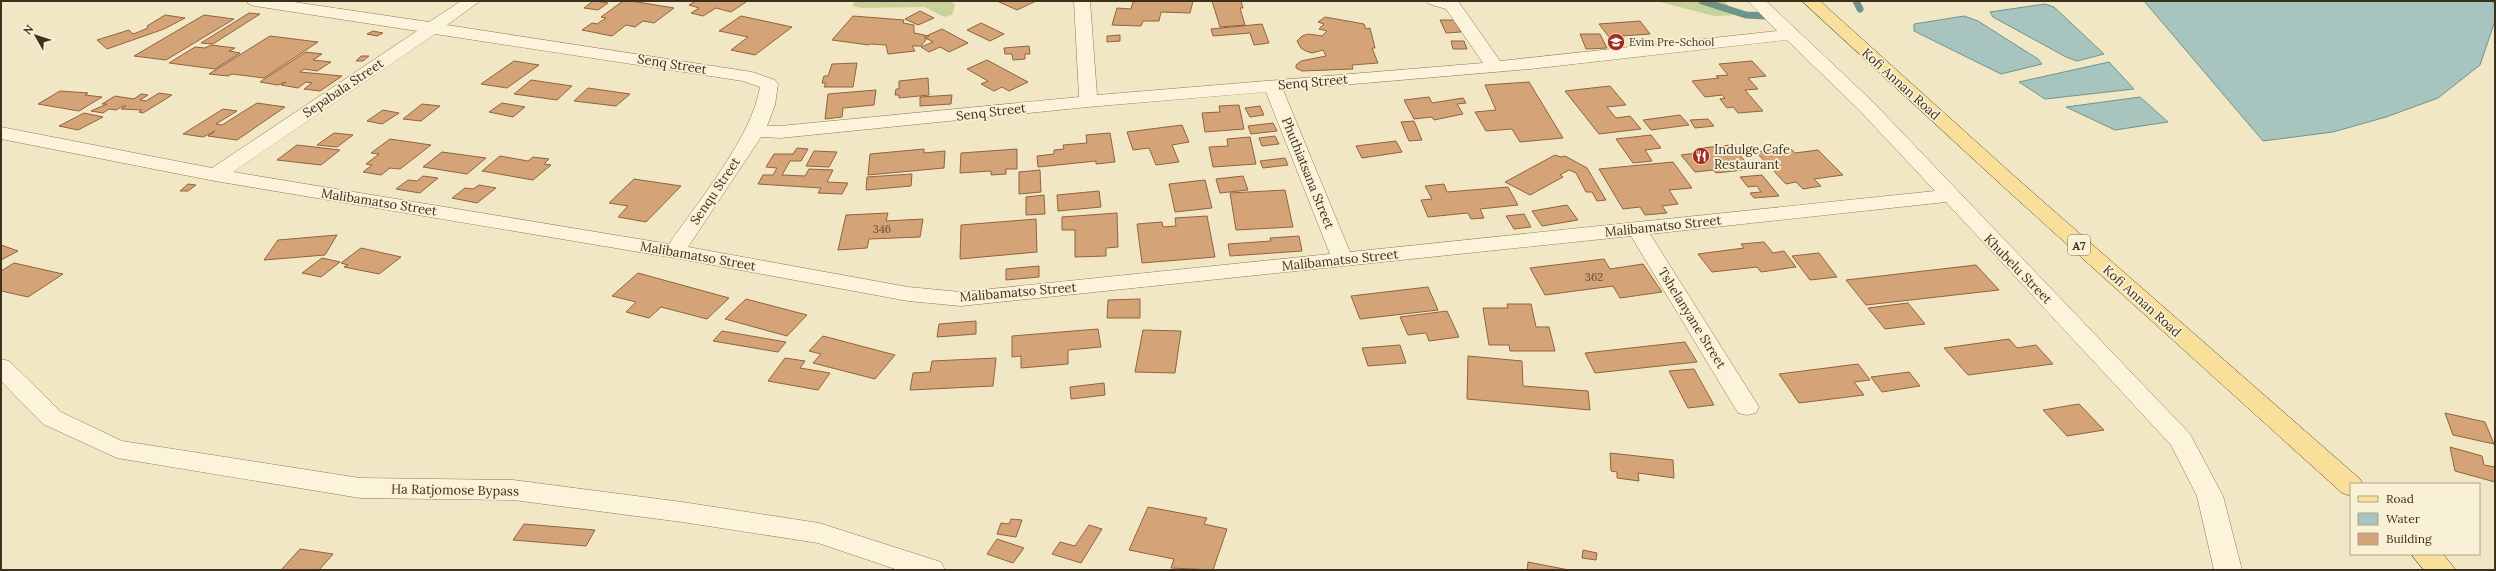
<svg xmlns="http://www.w3.org/2000/svg" width="2496" height="571" viewBox="0 0 2496 571" font-family="Lora,serif">
  <rect width="100%" height="100%" fill="#f2e7c5"/>
  <path fill="#c8d298" d="M855 1H951L955 5 952 15 944 17 925 7 862 8 852 6Z
    M1656 1H1724L1737 15 1714 16Z"/>
  <path fill="#a7c5be" stroke="#6d958d" d="M2144 1H2490L2495 3V21L2480 65 2438 98 2386 117 2333 132 2263 141Z
    M2045 4 2054 7 2104 54 2077 61 2066 57 1993 17 1990 12Z
    M1964 16 1978 21 2038 59 2042 64 2001 74 1914 31V24Z
    M2109 62 2134 89 2045 99 2019 82Z
    M2140 97 2168 122 2115 130 2066 107Z"/>
  <g fill="none" stroke-linecap="round" stroke-linejoin="round">
    <path stroke="#6d958d" stroke-width="7" d="M1702 1 1746 15 1766 16
      M1856 1 1860 9"/>
  </g>
  <path fill="#d4a378" stroke="#91633c" d="M593 1H594L608 3 598 10 584 8Z
    M623 1H631L674 8 654 23 643 21 635 27 626 25 612 36 582 30 592 23 597 24 606 18 601 17Z
    M696 1H741L746 2 731 12 716 8 703 16 691 13 699 8 689 5Z
    M997 1H1036L1017 10Z
    M1141 1H1193L1190 13 1161 12 1159 21H1143L1141 26 1112 25 1117 8 1131 9 1133 2Z
    M1212 1H1241L1243 8H1240L1245 25 1220 27Z
    M920 11 934 18 918 25 905 19Z
    M249 13 260 14 213 44 201 43Z
    M165 15 185 18 164 29 107 49 97 40 129 30 133 34 136 33 148 28 147 26Z
    M204 15 234 19 166 60 134 56Z
    M741 16 792 27 755 55 731 50 748 37 719 31Z
    M853 16 904 20 903 23 914 25V33L929 36 921 46H912L915 51 888 54 886 45 870 44 869 45 832 40Z
    M1325 17 1364 24 1366 29 1370 28 1375 48H1372L1378 63 1352 65 1353 69 1302 71 1296 68V65L1301 61 1326 56 1323 50 1312 53 1306 51 1301 48 1297 41 1302 36 1308 34 1322 36 1327 31 1319 29 1324 24 1318 22Z
    M1440 20H1454L1461 32 1446 33Z
    M1640 21 1650 34 1609 37 1599 24Z
    M981 23 1004 34 990 41 967 30Z
    M1262 24 1269 43 1254 45 1250 33 1213 36 1211 29Z
    M942 29 968 43 949 52 940 47 929 52 921 47 933 42 924 37Z
    M373 31 383 33 377 36 367 34Z
    M1580 34H1600L1607 48 1586 49Z
    M1120 35V41L1107 42V36Z
    M270 36 318 42 264 78 232 74 228 76 209 74Z
    M1451 41H1464L1467 49H1453Z
    M211 45 235 48 229 51 240 53 215 69 169 63 195 47 205 48Z
    M1029 46 1030 54H1025V59L1013 60 1012 54H1005L1004 48Z
    M306 52 322 54 313 60 331 62 317 71 304 69 300 72 342 76 320 91 304 89 312 83 306 82 298 88 281 85 286 82 278 85 260 82Z
    M361 56H369L363 61H356Z
    M987 60 1028 82 1009 91 1002 87 994 91 981 84 988 81 967 69Z
    M514 61 539 65 507 88 481 84Z
    M1752 61 1766 76 1748 78 1758 89 1745 90 1763 111 1738 113 1733 107 1727 108 1720 99 1725 98 1722 95 1705 97 1692 81 1719 78 1716 76 1728 75 1719 64Z
    M857 63 853 87H824L826 83H822L824 76H828L832 64Z
    M928 78 929 95 899 98V95H895L896 89H899V81Z
    M531 80 572 86 557 100 514 94Z
    M1529 82 1563 138 1520 142 1512 129 1486 131 1475 112 1496 110 1485 85Z
    M1610 86 1626 105 1607 107 1616 118 1630 116 1641 129 1599 134 1565 91Z
    M588 88 630 94 616 106 574 101Z
    M876 90 874 105 843 108 842 117 825 119 828 94Z
    M60 91 88 93 85 95 102 97 79 111 38 104Z
    M159 93 172 95 143 113 139 112 142 110 121 109 126 106H123L116 110 109 109 103 113 91 111 107 104H102L115 96 134 99 141 94 148 95 140 100 146 101Z
    M952 95 951 104 920 106V97Z
    M1429 97 1432 103 1463 98 1466 103 1457 104 1463 114 1434 120 1432 117 1414 119 1404 100Z
    M257 103 285 107 237 140 208 136 215 131 203 137 183 134 223 109 237 111 216 124 222 125Z
    M502 103 525 107 513 117 489 112Z
    M422 104 440 106 421 121 403 119Z
    M1239 105 1244 129 1205 132 1202 113 1220 112 1219 106Z
    M1260 106 1264 115 1250 117 1245 108Z
    M383 110 399 113 382 124 367 121Z
    M84 113 103 117 78 130 59 126Z
    M1680 115 1689 125 1651 130 1643 120Z
    M1708 119 1714 126 1695 128 1690 120Z
    M1414 121 1422 140 1409 141 1401 122Z
    M1273 123 1277 131 1251 134 1248 126Z
    M1182 125 1189 142 1172 145 1179 162 1156 165 1149 148 1133 150 1127 132Z
    M334 133 353 135 337 147 317 145Z
    M1110 133 1115 162 1096 164V161L1038 167 1037 156 1054 154V150L1064 149 1063 145 1087 143 1086 135Z
    M1651 135 1661 148 1645 150 1652 161 1633 163 1616 139Z
    M1275 136 1279 144 1262 146 1259 138Z
    M1250 137 1256 164 1213 167 1209 147 1228 146 1227 139Z
    M390 139 431 145 400 169 390 168 381 175 363 172 372 165 366 164 379 154 371 153Z
    M1396 141 1402 152 1362 158 1356 146Z
    M297 145 340 150 321 165 277 160Z
    M1731 145 1752 169 1716 173 1713 170 1695 172 1681 155 1705 152 1701 148Z
    M1789 147 1795 153 1818 150 1843 175 1814 179 1821 186 1803 189 1796 182 1786 184 1756 152Z
    M797 148 808 149 801 161H790L782 175 805 176 809 169 833 170 827 182 848 183 842 194 818 193 821 188 758 184 763 175H773L777 168 766 167 774 154H793Z
    M924 149V153L945 151 944 168 868 175 870 154Z
    M1017 149V169H1006V174L991 175V171L960 173 961 153Z
    M814 151 837 152 829 167 806 166Z
    M442 152 486 158 467 174 423 167Z
    M1555 155 1561 157 1565 156 1587 168 1606 200 1597 201 1592 192H1586L1576 173 1569 170 1560 175 1563 177 1530 195 1505 182Z
    M500 156 528 161 533 157 549 159 544 164 551 165 533 180 482 171Z
    M1285 158 1288 165 1263 168 1260 161Z
    M1673 162 1692 188 1669 190 1678 204 1662 206 1667 213 1645 215 1640 207 1623 209 1599 169Z
    M1040 170 1041 192 1019 194V172Z
    M912 174 911 186 866 190 867 177Z
    M1762 175 1779 196 1754 198 1750 193 1761 192 1757 186 1748 187 1740 177Z
    M423 176 438 178 420 193 396 189 408 180 417 181Z
    M1243 176 1248 190 1220 193 1216 179Z
    M634 179 681 186 646 222 618 217 628 206 609 203Z
    M1205 180 1212 208 1175 212 1169 184Z
    M188 184 196 185 188 191H180Z
    M1444 184 1447 192 1508 187 1518 205 1480 209 1484 218 1471 219 1468 213 1428 217 1421 200 1432 199 1425 186Z
    M479 185 496 188 477 203 452 198 465 188 473 189Z
    M1285 190 1293 227 1236 230 1230 193Z
    M1099 191 1101 207 1058 211 1057 195Z
    M1044 195 1045 214 1026 215V197Z
    M1567 205 1578 220 1542 226 1532 211Z
    M888 213 886 221 923 219 920 237 869 239 867 248 838 250 846 215Z
    M1117 213 1118 247 1106 248V256L1075 257V230H1062V217Z
    M1524 214 1531 227 1514 229 1506 216Z
    M1207 216 1215 257 1142 263 1137 224 1162 222 1163 227 1176 226 1175 218Z
    M1036 219 1037 252 960 259 961 225Z
    M337 235 325 255 264 260 278 240Z
    M1299 236 1302 251 1230 256 1228 244 1271 241 1270 238Z
    M1764 242 1773 253 1784 251 1796 267 1761 272 1757 267 1712 272 1698 254 1744 248 1741 244Z
    M1 245 18 251 1 260Z
    M361 248 401 257 379 274 344 267 348 265 341 263Z
    M1819 253 1837 277 1810 280 1792 256Z
    M322 258 340 262 321 277 302 273Z
    M1604 259 1610 269 1643 264 1662 292 1620 298 1613 286 1545 295 1530 268Z
    M14 263 63 274 28 297 1 291V271Z
    M1976 265 1999 290 1866 305 1846 280Z
    M1039 266V277L1006 280V269Z
    M638 273 729 298 707 319 661 307 649 318 626 312 636 302 612 296Z
    M1428 287 1438 310 1360 319 1351 296Z
    M746 299 807 315 787 336 725 319Z
    M1140 299V318H1107L1108 300Z
    M1908 303 1925 324 1885 329 1868 308Z
    M1507 304H1531L1536 327H1549L1555 351H1510L1509 345H1489L1483 308H1508Z
    M1447 311 1459 337 1429 341 1426 333 1408 335 1400 317Z
    M976 321V334L937 337 939 324Z
    M1098 329 1101 347 1068 350V364L1021 368V356L1012 357V336Z
    M1143 330 1181 331 1175 373 1135 372Z
    M722 331 786 342 778 352 713 341Z
    M823 336 895 355 875 379 813 363 821 354 809 351Z
    M2009 339 2017 348 2036 345 2053 364 1968 375 1944 348Z
    M1685 342 1697 362 1595 373 1585 353Z
    M1400 345 1406 363 1368 366 1362 348Z
    M1468 356 1522 361 1523 386 1588 391 1590 410 1467 399Z
    M785 358 805 361 800 368 830 373 818 390 768 381Z
    M996 358 993 386 910 390 913 373 930 372 932 361Z
    M1858 364 1870 380 1854 382 1864 395 1799 403 1779 374Z
    M1694 369 1714 405 1688 408 1669 371Z
    M1909 372 1920 386 1882 392 1871 377Z
    M1104 383 1105 395 1071 399 1070 387Z
    M2079 404 2104 430 2067 436 2043 410Z
    M2445 413 2485 422 2494 444 2453 435Z
    M2450 447 2482 456 2484 465 2495 467V482L2455 471Z
    M1610 453 1673 460 1674 478 1638 473 1639 481 1617 478V472L1611 471Z
    M1148 507 1207 518 1204 524 1227 529 1213 570 1171 568 1174 559 1129 550Z
    M1011 519 1022 520 1016 537 997 534 1001 523 1009 524Z
    M524 524 595 530 586 546 513 540Z
    M1089 525 1102 529 1081 563 1052 554 1060 542 1075 546Z
    M997 539 1024 548 1013 563 987 554Z
    M300 549 333 554 319 570H281Z
    M1583 550 1597 553 1596 560 1582 558Z
    M1528 562 1569 570H1527Z"/>
  <g fill="none" stroke-linecap="round" stroke-linejoin="round">
    <defs>
      <path id="minor" d="M247 1H287L429 22 461 1H480L447 25 752 72 775 80 778 84 775 105 767 126H780L1079 97 1074 1H1090L1097 95 1483 63 1446 9 1429 4 1427 1H1458L1500 61 1777 31 1748 1H1766L1874 103 2190 434 2223 496 2242 570H2214L2197 496 2171 445 1946 202 1650 234 1759 407 1756 413 1747 415 1738 413 1631 236 961 306 908 301 675 258 215 181 1 139V127L212 168 417 31 255 6 249 4ZM435 34 743 81 760 87C752 137 699 200 669 244L233 172ZM1787 40 1860 111 1935 191 1350 252 1283 90 1530 69ZM1266 92 1330 254 961 292 908 287 688 247 761 137 780 138 1088 107Z
        M1 359 9 361 61 412 122 441 360 478 513 480 682 502 819 523 941 562 945 570H898L818 543 682 522 513 500 360 498 117 458 43 424 1 381Z"/>
      <path id="major" d="M1802 1H1820L2022 183 2360 479 2363 484H2351V496L2342 493 2008 191Z
        M2411 554H2443L2456 570H2424Z"/>
    </defs>
    <use href="#minor" stroke="#8f7959" stroke-width="1"/>
    <use href="#major" stroke="#5d462d" stroke-width="1"/>
    <use href="#minor" fill="#fcf4da" fill-rule="evenodd"/>
    <use href="#major" fill="#f8e09b" fill-rule="evenodd"/>
  </g>
  <defs>
    <symbol id="school-disc" viewBox="-11 -11 22 22"><circle r="9.5" fill="#a42a23" stroke="#f9f1d6"/><path d="M0-5L7-2L0 1L-7-2ZM-4 1L0 2.5L4 1V4Q0 6-4 4Z" fill="#fff"/></symbol>
    <symbol id="restaurant-disc" viewBox="-11 -11 22 22"><circle r="9.5" fill="#a42a23" stroke="#f9f1d6"/><path d="M-5-6h1v4h1v-4h1v4h1v-4h1v5L-1.5 .5V6h-2V.5L-5-1ZM5-6V6H3V1.5H1.5Q1.5-4 5-6Z" fill="#fff"/></symbol>
  </defs>
  <g fill-rule="evenodd">
    <use href="#school-disc" x="1606" y="32" width="20" height="20"/>
    <use href="#restaurant-disc" x="1691" y="146" width="20" height="20"/>
  </g>
  <g text-anchor="middle" dominant-baseline="central" stroke-width="3.5" stroke-linejoin="round" paint-order="stroke">
    <g font-size="11" fill="#3e301e" stroke="#f9f1d6" text-anchor="start">
      <text x="1629" y="42">Evim Pre-School</text>
    </g>
    <g font-size="11" fill="#644d34">
      <text x="882" y="229">346</text>
      <text x="1594" y="277">362</text>
    </g>
    <rect fill="#f9f1d6" stroke="#766a55" stroke-width="1" x="2068" y="235" width="22" height="20" rx="3"/>
    <g font-size="12" font-weight="bold" fill="#3e301e">
      <text x="2079" y="245">A7</text>
    </g>
    <g font-size="13" fill="#3e301e" stroke="#f9f1d6">
      <text transform="translate(672 64) rotate(9)">Senq Street</text>
      <text transform="translate(1313 82) rotate(-5)">Senq Street</text>
      <text transform="translate(1901 84) rotate(42)">Kofi Annan Road</text>
      <text transform="translate(343 88) rotate(-34)">Sepabala Street</text>
      <text transform="translate(991 112) rotate(-7)">Senq Street</text>
      <text transform="translate(1308 173) rotate(68)">Phuthiatsana Street</text>
      <text transform="translate(715 191) rotate(-56)">Senqu Street</text>
      <text transform="translate(379 202) rotate(9)">Malibamatso Street</text>
      <text transform="translate(1663 226) rotate(-6)">Malibamatso Street</text>
      <text transform="translate(698 256) rotate(10)">Malibamatso Street</text>
      <text transform="translate(1340 260) rotate(-6)">Malibamatso Street</text>
      <text transform="translate(2018 269) rotate(46)">Khubelu Street</text>
      <text transform="translate(1018 292) rotate(-5)">Malibamatso Street</text>
      <text transform="translate(2142 301) rotate(42)">Kofi Annan Road</text>
      <text transform="translate(1692 318) rotate(58)">Tshelanyane Street</text>
      <text transform="translate(455 490) rotate(1)">Ha Ratjomose Bypass</text>
    </g>
    <g font-size="13" fill="#3e301e" stroke="#f9f1d6" text-anchor="start">
      <text x="1714" y="149">Indulge Cafe<tspan x="1714" dy="15">Restaurant</tspan></text>
    </g>
  </g>
  <rect width="2496" height="571" fill="none" stroke="#3e301e" stroke-width="4"/>
  <rect x="2350" y="483" width="130" height="72" fill="#f9f1d6" stroke="#aea48c"/>
  <rect x="2358" y="496" width="20" height="6" fill="#f8e09b" stroke="#aea48c"/>
  <text x="2386" y="503" font-size="12" fill="#3e301e">Road</text>
  <rect x="2358" y="513" width="20" height="12" fill="#a7c5be" stroke="#aea48c"/>
  <text x="2386" y="523" font-size="12" fill="#3e301e">Water</text>
  <rect x="2358" y="533" width="20" height="12" fill="#d4a378" stroke="#aea48c"/>
  <text x="2386" y="543" font-size="12" fill="#3e301e">Building</text>
  <g transform="translate(36 36) rotate(309)" stroke="#f9f1d6" stroke-width="3" paint-order="stroke">
  <path d="M0-3L7 15L0 10L-7 15Z" fill="#3e301e"/>
  <text y="-6" font-size="11" font-weight="bold" text-anchor="middle" fill="#3e301e">N</text>
  </g>
</svg>
